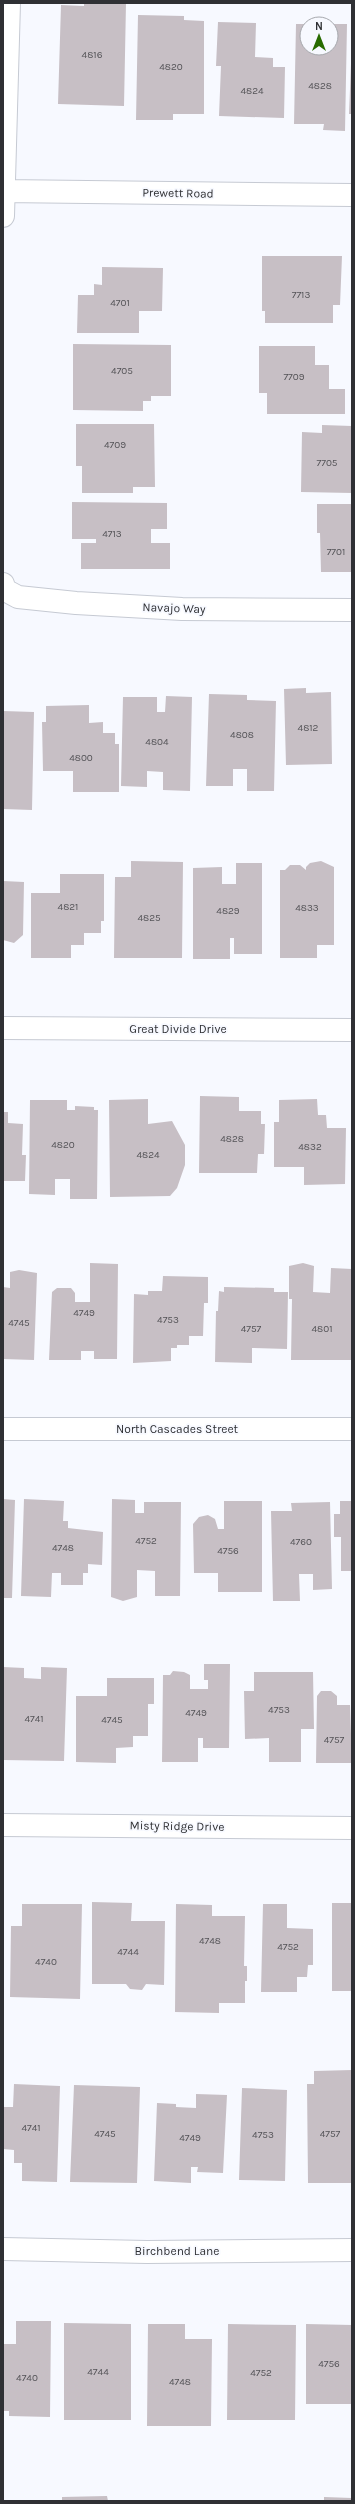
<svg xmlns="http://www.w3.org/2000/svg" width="355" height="2504" viewBox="0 0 355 2504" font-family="Karla,sans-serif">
  <rect width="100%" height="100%" fill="#f7f9ff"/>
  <path fill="#c7bfc5" d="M84 3H126L124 106 58 104 61 5 84 6Z
    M138 15 184 16V20L204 21V114H173V120H136Z
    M218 22 256 23 255 57 273 58V67H285L284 118 219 116 221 66H216Z
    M296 24H307V48H331V24H347L345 131 323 130 324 124H294Z
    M351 64H352V114H349Z
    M262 256H342L340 305H333V323H265V311H262Z
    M102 267 163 268 162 311H139V333H77L78 295H94V284L102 285Z
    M73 344 171 345V396H151V401H143V411L73 410Z
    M259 346H315V365H329V389H345V414H267V393H259Z
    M76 424H154L155 487H133V493H82V466H76Z
    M322 425 352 426V493L301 492 302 432 322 433Z
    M72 502 167 503V529H151V543H170V569H81V543H96V539H72Z
    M317 504H352V572H321L320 533H317Z
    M306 688V693L331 692 332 764 286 765 284 689Z
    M209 694 247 695V700L276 701 274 791H247V769H233V786H206Z
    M166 696 192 697 190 791 163 790V772L147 771V787L121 786 123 697H157V712H165Z
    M89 705V723L103 722V733H115V744H119V792H73V771H43L42 722H46V706Z
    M3 711 34 712 32 810 3 809Z
    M131 861 183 862 182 958H114L115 877H131Z
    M321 861 334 867V945H317V958H280V870H285L290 865H300L306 870V867L310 863Z
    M236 863H262V954H234V938H230V959H193V868L222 867V884H236Z
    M60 874H104V921H101V933H84V945H71V958H31V893H60Z
    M3 881 24 882 23 935 14 943 3 940Z
    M200 1096 239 1097V1111H261V1124H265L264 1154H258L257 1173H199Z
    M148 1099V1124L172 1121 185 1145V1165L177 1188 170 1196 110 1197 109 1100Z
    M317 1099 318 1115H326L327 1128H346L345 1184 304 1185V1167H274V1122H279V1100Z
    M30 1100H67V1110H75V1106L94 1107V1110H98L97 1199H70V1179H55V1195L29 1194Z
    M3 1112H8V1123L23 1124 22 1155H26L25 1181H3Z
    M90 1263 118 1264 117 1359H94V1351H81V1360H49L52 1292 57 1288H71L75 1293V1302H90Z
    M303 1263 314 1266 313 1292 330 1293 331 1268 352 1269V1360H291L292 1299H289V1266Z
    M19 1270 37 1273 34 1360 3 1359V1287L10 1288V1272Z
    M163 1276 208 1277V1303H204L203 1336H189V1345H177V1348H171V1361L133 1363 134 1294 148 1295V1291H162Z
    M224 1287 274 1288V1292H288L287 1349 252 1348V1363L215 1362 216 1311H218L219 1291 224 1292Z
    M3 1499 15 1500 12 1598H3Z
    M24 1499 64 1501 63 1521H68V1528L103 1532 102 1565 88 1564V1573H83V1585H61V1573H52L51 1597 21 1596Z
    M112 1499 135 1500V1513H144V1502H181L180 1596H155V1571L137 1570V1597L123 1601 111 1597Z
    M224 1501H262V1592H218V1573H194L193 1524 199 1517 208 1515 215 1519 218 1529H224Z
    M340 1501H352V1571H341V1537H334V1514H340Z
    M330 1502 332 1589 313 1590V1574H299L300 1601H273L271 1511H292L291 1503Z
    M204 1664H230L229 1748H203V1738H198V1762H162L163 1675H170L173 1671 184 1672 190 1675V1689H208V1680H204Z
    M3 1667 24 1668V1678L41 1679V1667L67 1668 64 1761 3 1760Z
    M254 1672H313L314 1729H301V1762H269V1738L245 1739 244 1691H254Z
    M107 1678H154V1704H148V1736H133V1747L116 1748V1763L76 1762V1696H107Z
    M321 1691H331L337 1696V1705H350L352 1763H316L317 1696Z
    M92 1902 132 1903 131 1921H165L164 1985 146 1984 142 1990 130 1989 126 1984H92Z
    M332 1903H352V1991H332Z
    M22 1904H82L80 1999 10 1997 11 1926H22Z
    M176 1904 212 1905V1916H245L244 1966H247V1981H245V2003H219V2013L175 2012Z
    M263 1904H287V1928L313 1929V1965H308L307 1977H297V1992H261Z
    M352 2070V2183H308L307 2084H314V2071Z
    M14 2084 60 2086 57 2182 22 2181V2163H14V2150L3 2149V2107H13Z
    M74 2085 140 2087 137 2183 70 2182Z
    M242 2088 287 2090 285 2181 239 2180Z
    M196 2094 227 2095 223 2173 197 2172 198 2167H191V2183L154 2181 157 2103 176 2104V2107L196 2108Z
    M16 2321H51L50 2417 9 2416V2411H3V2344H16Z
    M64 2323 131 2324V2420H64Z
    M148 2324H185V2339H212L211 2426H147Z
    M228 2324 296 2325 295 2420H227Z
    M306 2324 352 2325V2404H306Z
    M107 2496 108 2501H62V2497Z
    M324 2497 352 2498V2501H324Z"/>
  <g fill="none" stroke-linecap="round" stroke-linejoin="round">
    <defs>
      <path id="street" d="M3 191 352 195
        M3 216 9 3
        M3 584 5 590 18 597 76 603 182 609 352 610
        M3 1028 352 1030
        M3 1429H352
        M3 1825 352 1828
        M3 2249 147 2252 352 2250"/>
    </defs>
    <use href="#street" stroke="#c6cad3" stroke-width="24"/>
    <use href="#street" stroke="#fff" stroke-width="22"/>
  </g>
  <g text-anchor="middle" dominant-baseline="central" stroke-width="3.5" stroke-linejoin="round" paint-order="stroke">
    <g font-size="10" fill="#555458">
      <text x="92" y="55">4816</text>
      <text x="171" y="67">4820</text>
      <text x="320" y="86">4828</text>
      <text x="252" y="91">4824</text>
      <text x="301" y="295">7713</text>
      <text x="120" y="303">4701</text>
      <text x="122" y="371">4705</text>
      <text x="294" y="377">7709</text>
      <text x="115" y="445">4709</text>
      <text x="327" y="463">7705</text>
      <text x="112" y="534">4713</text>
      <text x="336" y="552">7701</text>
      <text x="308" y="728">4812</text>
      <text x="242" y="735">4808</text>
      <text x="157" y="742">4804</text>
      <text x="81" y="758">4800</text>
      <text x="68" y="907">4821</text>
      <text x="307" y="908">4833</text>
      <text x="228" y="911">4829</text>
      <text x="149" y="918">4825</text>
      <text x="232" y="1139">4828</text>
      <text x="63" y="1145">4820</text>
      <text x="310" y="1147">4832</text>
      <text x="148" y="1155">4824</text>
      <text x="84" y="1313">4749</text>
      <text x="168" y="1320">4753</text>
      <text x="19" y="1323">4745</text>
      <text x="251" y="1329">4757</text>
      <text x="322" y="1329">4801</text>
      <text x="146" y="1541">4752</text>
      <text x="301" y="1542">4760</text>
      <text x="63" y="1548">4748</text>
      <text x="228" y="1551">4756</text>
      <text x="279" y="1710">4753</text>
      <text x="196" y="1713">4749</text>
      <text x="34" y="1719">4741</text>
      <text x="112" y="1720">4745</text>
      <text x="334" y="1740">4757</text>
      <text x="210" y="1941">4748</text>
      <text x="288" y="1947">4752</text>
      <text x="128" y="1952">4744</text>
      <text x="46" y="1962">4740</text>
      <text x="31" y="2128">4741</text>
      <text x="105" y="2134">4745</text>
      <text x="330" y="2134">4757</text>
      <text x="263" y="2135">4753</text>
      <text x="190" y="2138">4749</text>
      <text x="329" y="2364">4756</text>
      <text x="98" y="2372">4744</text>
      <text x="261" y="2373">4752</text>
      <text x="27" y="2378">4740</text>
      <text x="180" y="2382">4748</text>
    </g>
    <g font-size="12" fill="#2f3034" stroke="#f7f9ff">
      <text transform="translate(178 193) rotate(1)">Prewett Road</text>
      <text transform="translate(174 608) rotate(2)">Navajo Way</text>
      <text x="178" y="1029">Great Divide Drive</text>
      <text x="177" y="1429">North Cascades Street</text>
      <text transform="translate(177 1826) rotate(1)">Misty Ridge Drive</text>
      <text x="177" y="2251">Birchbend Lane</text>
    </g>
  </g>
  <rect width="355" height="2504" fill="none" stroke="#2f3034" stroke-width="8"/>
  <g transform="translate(319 36)"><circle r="19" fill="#f7f9ff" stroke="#a7a9ae"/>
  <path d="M0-3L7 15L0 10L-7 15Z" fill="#286b00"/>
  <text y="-6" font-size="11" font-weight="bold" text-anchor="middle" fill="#2f3034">N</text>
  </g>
</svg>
